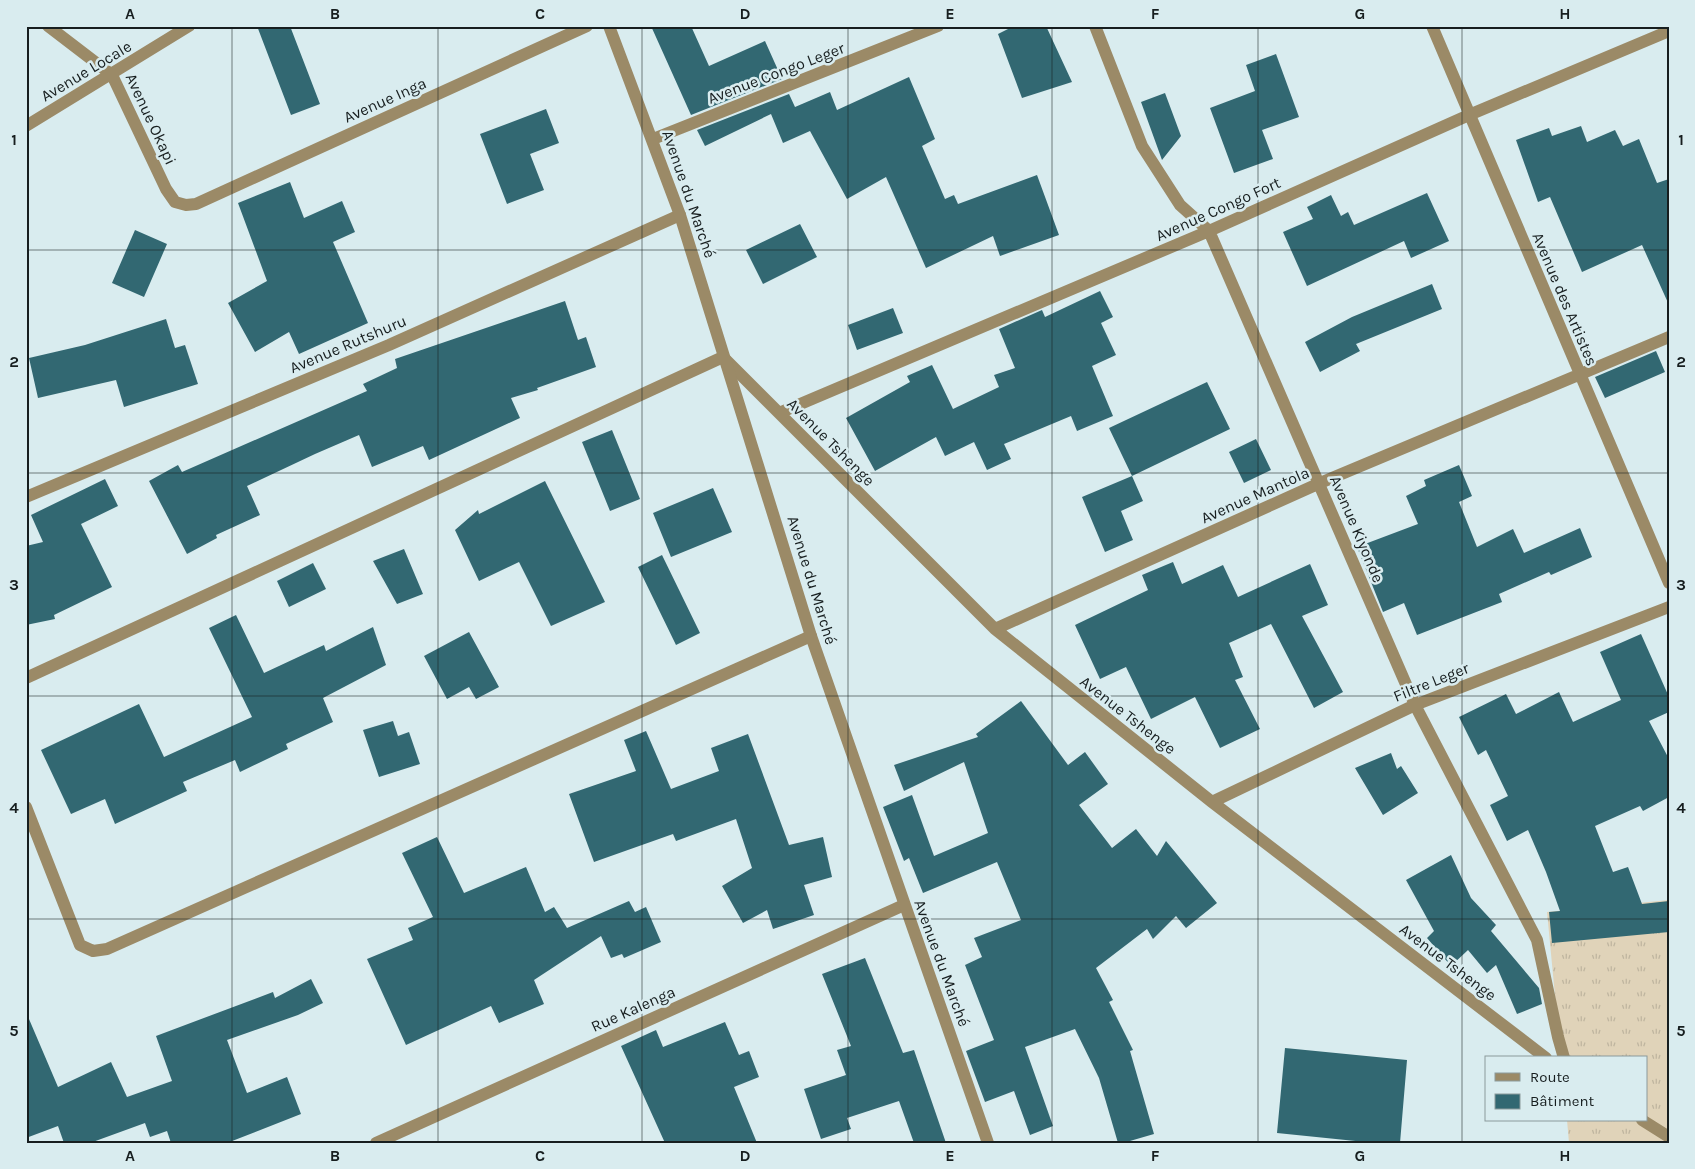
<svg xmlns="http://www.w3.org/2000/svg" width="1695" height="1169" viewBox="0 0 1695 1169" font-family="Karla,sans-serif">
  <defs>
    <pattern id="grass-tufts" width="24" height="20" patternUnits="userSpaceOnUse" patternTransform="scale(1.25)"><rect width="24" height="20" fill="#e0d3b9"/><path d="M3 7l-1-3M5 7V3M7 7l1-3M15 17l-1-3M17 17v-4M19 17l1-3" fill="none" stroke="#bfb59f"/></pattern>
  </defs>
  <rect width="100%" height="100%" fill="#d9ecef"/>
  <path fill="url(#grass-tufts)" d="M1669 900V1143H1569L1567 1120H1646V1058H1561L1547 912Z"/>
  <path fill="#326872" d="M257 26H290L320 104 291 115Z
    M651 26H691L709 66 765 41 782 79 691 115Z
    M1014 26H1046L1072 82 1022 98 998 34Z
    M1276 54 1299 117 1262 130 1273 159 1234 173 1210 108 1255 91 1246 65Z
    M909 77 935 139 922 146 945 199 954 195 958 204 1037 175 1059 235 1000 256 993 236 926 268 886 177 847 199 810 131 783 143 771 114 705 146 697 130 789 94 795 107 830 92 837 110Z
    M1165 93 1181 136 1162 160 1141 102Z
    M546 109 559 143 530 154 544 190 507 204 480 134Z
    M1581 126 1587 142 1615 130 1623 146 1639 139 1657 183 1669 179V305L1642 245 1582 272 1550 197 1538 202 1516 140 1549 128 1552 136Z
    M290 182 304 218 342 201 355 232 333 242 368 323 299 354 289 332 255 352 228 303 267 281 238 203Z
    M1427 193 1449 241 1411 258 1404 241 1307 286 1283 232 1313 219 1307 207 1331 195 1341 216 1348 212 1354 225Z
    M800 224 817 257 763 284 746 250Z
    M135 230 167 244 144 297 112 283Z
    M1432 284 1442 309 1356 344 1360 351 1320 372 1305 342 1352 317Z
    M1100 291 1113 317 1101 323 1116 355 1092 366 1113 416 1077 431 1071 416 1004 444 1011 459 987 470 974 442 945 456 936 437 875 471 846 418 910 382 907 376 932 365 953 409 999 387 994 375 1015 368 999 329 1042 310 1045 317Z
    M565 301 578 340 586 337 596 367 537 388 538 390 511 398 520 418 429 460 423 446 372 467 359 435 315 454 247 486 260 515 216 535 217 538 187 554 149 481 178 465 182 472 367 391 363 384 397 368 395 359Z
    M893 308 903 333 857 350 848 325Z
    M166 319 175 348 185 345 198 384 124 407 116 380 38 398 29 358 85 345Z
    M1656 351 1665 372 1605 398 1595 377Z
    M1207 382 1230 429 1132 476 1109 428Z
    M612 430 640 499 610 511 582 442Z
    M1256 439 1271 470 1244 483 1229 452Z
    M1459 465 1472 496 1459 502 1477 547 1513 529 1524 553 1580 528 1592 557 1551 575 1549 572 1499 594 1502 602 1417 635 1404 603 1383 612 1357 547 1418 524 1406 496 1426 486 1424 480Z
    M1132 476 1143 501 1121 511 1133 540 1105 552 1082 497Z
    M105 479 118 506 81 524 112 587 54 615 55 619 26 625V546L43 542 31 515Z
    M545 481 605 602 551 626 519 562 479 581 455 530 478 510 479 514Z
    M713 488 732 532 671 557 653 513Z
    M404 549 423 594 397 604 373 561Z
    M662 555 700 633 676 645 638 567Z
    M1173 562 1182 584 1223 565 1238 597 1310 564 1328 605 1302 616 1343 692 1314 708 1271 624 1229 643 1243 677 1235 680 1260 729 1220 748 1195 697 1151 719 1126 667 1100 679 1075 625 1148 590 1142 575Z
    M313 563 326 589 289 607 277 581Z
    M236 615 264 673 324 645 326 651 373 627 386 665 323 698 333 722 286 744 288 749 240 772 235 760 183 782 187 791 115 824 105 799 71 814 41 750 139 704 164 757 252 717 209 628Z
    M469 632 499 687 476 699 469 687 447 699 424 656Z
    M1641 634 1669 697V712L1649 721 1669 759V797L1643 811 1640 806 1595 826 1613 872 1628 867 1642 904 1669 901V932L1552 943 1549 912 1560 911 1546 872 1528 830 1507 841 1490 805 1508 796 1486 750 1478 755 1459 717 1506 694 1516 714 1559 692 1573 722 1621 700 1600 652Z
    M1021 701 1068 765 1085 752 1108 784 1079 805 1112 848 1136 829 1157 856 1166 841 1217 903 1186 928 1176 916 1153 939 1147 929 1096 968 1113 1000 1109 1002 1133 1050 1130 1051 1154 1134 1123 1143H1118L1099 1078 1075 1029 1025 1047 1053 1126 1030 1135 1014 1091 985 1102 966 1051 994 1040 965 965 982 957 974 938 1021 920 997 862 923 893 909 858 904 861 883 807 912 795 934 856 988 833 964 762 904 791 894 765 978 737 976 734Z
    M393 721 398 736 409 732 420 764 379 777 363 730Z
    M646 731 671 789 719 771 711 748 748 734 789 845 823 837 832 877 804 885 814 915 773 929 767 910 743 923 722 886 752 868 736 819 676 841 673 834 594 862 569 794 636 771 624 740Z
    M1391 753 1397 769 1401 766 1418 793 1383 815 1355 768Z
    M437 837 464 893 526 867 545 912 554 907 567 928 629 901 635 912 646 907 661 942 624 958 622 954 611 958 601 936 534 980 544 1004 499 1023 491 1006 406 1045 367 959 413 940 408 928 433 917 402 853Z
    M1451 855 1471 898 1496 925 1491 931 1539 988 1542 1004 1517 1014 1496 965 1487 973 1468 950 1451 966 1427 938 1434 931 1406 880Z
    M865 958 903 1053 914 1050 946 1143H914L899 1101 847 1118 851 1129 821 1139 804 1089 846 1075 837 1050 851 1046 822 974Z
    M311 979 323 1003 298 1015 227 1040 247 1093 287 1077 301 1114 227 1143H171L167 1131 150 1137 145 1123 90 1143H64L58 1126 26 1138V1012L58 1087 111 1062 127 1097 172 1081 156 1036 273 992 275 998Z
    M725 1022 739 1055 749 1051 759 1077 734 1087 757 1143H665L621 1046 656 1030 663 1047Z
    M1285 1048 1407 1060 1400 1143H1375L1277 1133Z"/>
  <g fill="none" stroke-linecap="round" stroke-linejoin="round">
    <path stroke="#9b8a67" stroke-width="12" d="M1642 1120 1669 1137"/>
    <path stroke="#9b8a67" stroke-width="12" d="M48 26 112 75 166 189 175 202 186 205 196 204 587 26
      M1095 26 1142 146 1180 205 1209 231 1415 705 1537 940 1558 1037 1564 1058
      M1432 26 1669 583
      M26 126 189 26
      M653 139 938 26
      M779 413 1209 231 1469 115 1669 31
      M26 497 389 345 680 215
      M995 629 1320 483 1669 337
      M26 678 723 357 995 629 1212 802 1546 1058
      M1212 802 1415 705 1669 607
      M26 807 80 945 93 951 107 949 811 636
      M376 1143 904 905"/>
    <path stroke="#9b8a67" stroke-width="12" d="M609 26 680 215 811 636 988 1143"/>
  </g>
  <path fill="none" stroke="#171e1f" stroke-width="1" stroke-opacity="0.55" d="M232 26V1143M438 26V1143M642 26V1143M848 26V1143M1052 26V1143M1258 26V1143M1462 26V1143M26 250H1669M26 473H1669M26 696H1669M26 919H1669"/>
  <g text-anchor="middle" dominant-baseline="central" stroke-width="5" stroke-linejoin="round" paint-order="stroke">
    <g font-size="16" fill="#171e1f" stroke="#d9ecef">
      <text transform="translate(86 71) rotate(-31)">Avenue Locale</text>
      <text transform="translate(776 73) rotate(-21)">Avenue Congo Leger</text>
      <text transform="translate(385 100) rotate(-24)">Avenue Inga</text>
      <text transform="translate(151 119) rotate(65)">Avenue Okapi</text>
      <text transform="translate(689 194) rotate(71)">Avenue du Marché</text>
      <text transform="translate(1218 209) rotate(-24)">Avenue Congo Fort</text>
      <text transform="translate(1565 299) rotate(67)">Avenue des Artistes</text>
      <text transform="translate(348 344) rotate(-23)">Avenue Rutshuru</text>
      <text transform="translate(831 442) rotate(45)">Avenue Tshenge</text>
      <text transform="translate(1255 495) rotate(-24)">Avenue Mantola</text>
      <text transform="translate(1357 529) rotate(67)">Avenue Kiyonde</text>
      <text transform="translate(812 580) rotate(73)">Avenue du Marché</text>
      <text transform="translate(1431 682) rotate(-22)">Filtre Leger</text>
      <text transform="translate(1128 715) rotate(38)">Avenue Tshenge</text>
      <text transform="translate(1448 962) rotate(37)">Avenue Tshenge</text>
      <text transform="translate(942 963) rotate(70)">Avenue du Marché</text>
      <text transform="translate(633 1009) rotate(-24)">Rue Kalenga</text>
    </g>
  </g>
  <rect width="1695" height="1169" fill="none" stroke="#d9ecef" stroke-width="55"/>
  <rect x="1485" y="1056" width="162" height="65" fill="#d9ecef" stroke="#8b9a9c"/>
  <rect x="1495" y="1073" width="25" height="8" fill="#9b8a67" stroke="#8b9a9c"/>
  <text x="1530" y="1082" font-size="15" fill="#171e1f">Route</text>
  <rect x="1495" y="1094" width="25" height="15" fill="#326872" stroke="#8b9a9c"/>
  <text x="1530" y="1106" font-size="15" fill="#171e1f">Bâtiment</text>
  <rect x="28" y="28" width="1640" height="1114" fill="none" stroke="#171e1f" stroke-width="2"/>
  <g font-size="16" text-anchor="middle" font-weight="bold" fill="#171e1f">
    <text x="130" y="19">A</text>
    <text x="335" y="19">B</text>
    <text x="540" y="19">C</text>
    <text x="745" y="19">D</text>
    <text x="950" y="19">E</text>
    <text x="1155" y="19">F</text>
    <text x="1360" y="19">G</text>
    <text x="1565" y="19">H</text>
    <text x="14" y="145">1</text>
    <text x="1681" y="145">1</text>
    <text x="14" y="367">2</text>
    <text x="1681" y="367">2</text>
    <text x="14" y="590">3</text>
    <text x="1681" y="590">3</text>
    <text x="14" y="813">4</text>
    <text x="1681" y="813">4</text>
    <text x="14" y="1036">5</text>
    <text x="1681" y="1036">5</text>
    <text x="130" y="1161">A</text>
    <text x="335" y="1161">B</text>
    <text x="540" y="1161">C</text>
    <text x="745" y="1161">D</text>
    <text x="950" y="1161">E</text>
    <text x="1155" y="1161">F</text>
    <text x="1360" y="1161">G</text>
    <text x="1565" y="1161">H</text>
  </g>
</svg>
